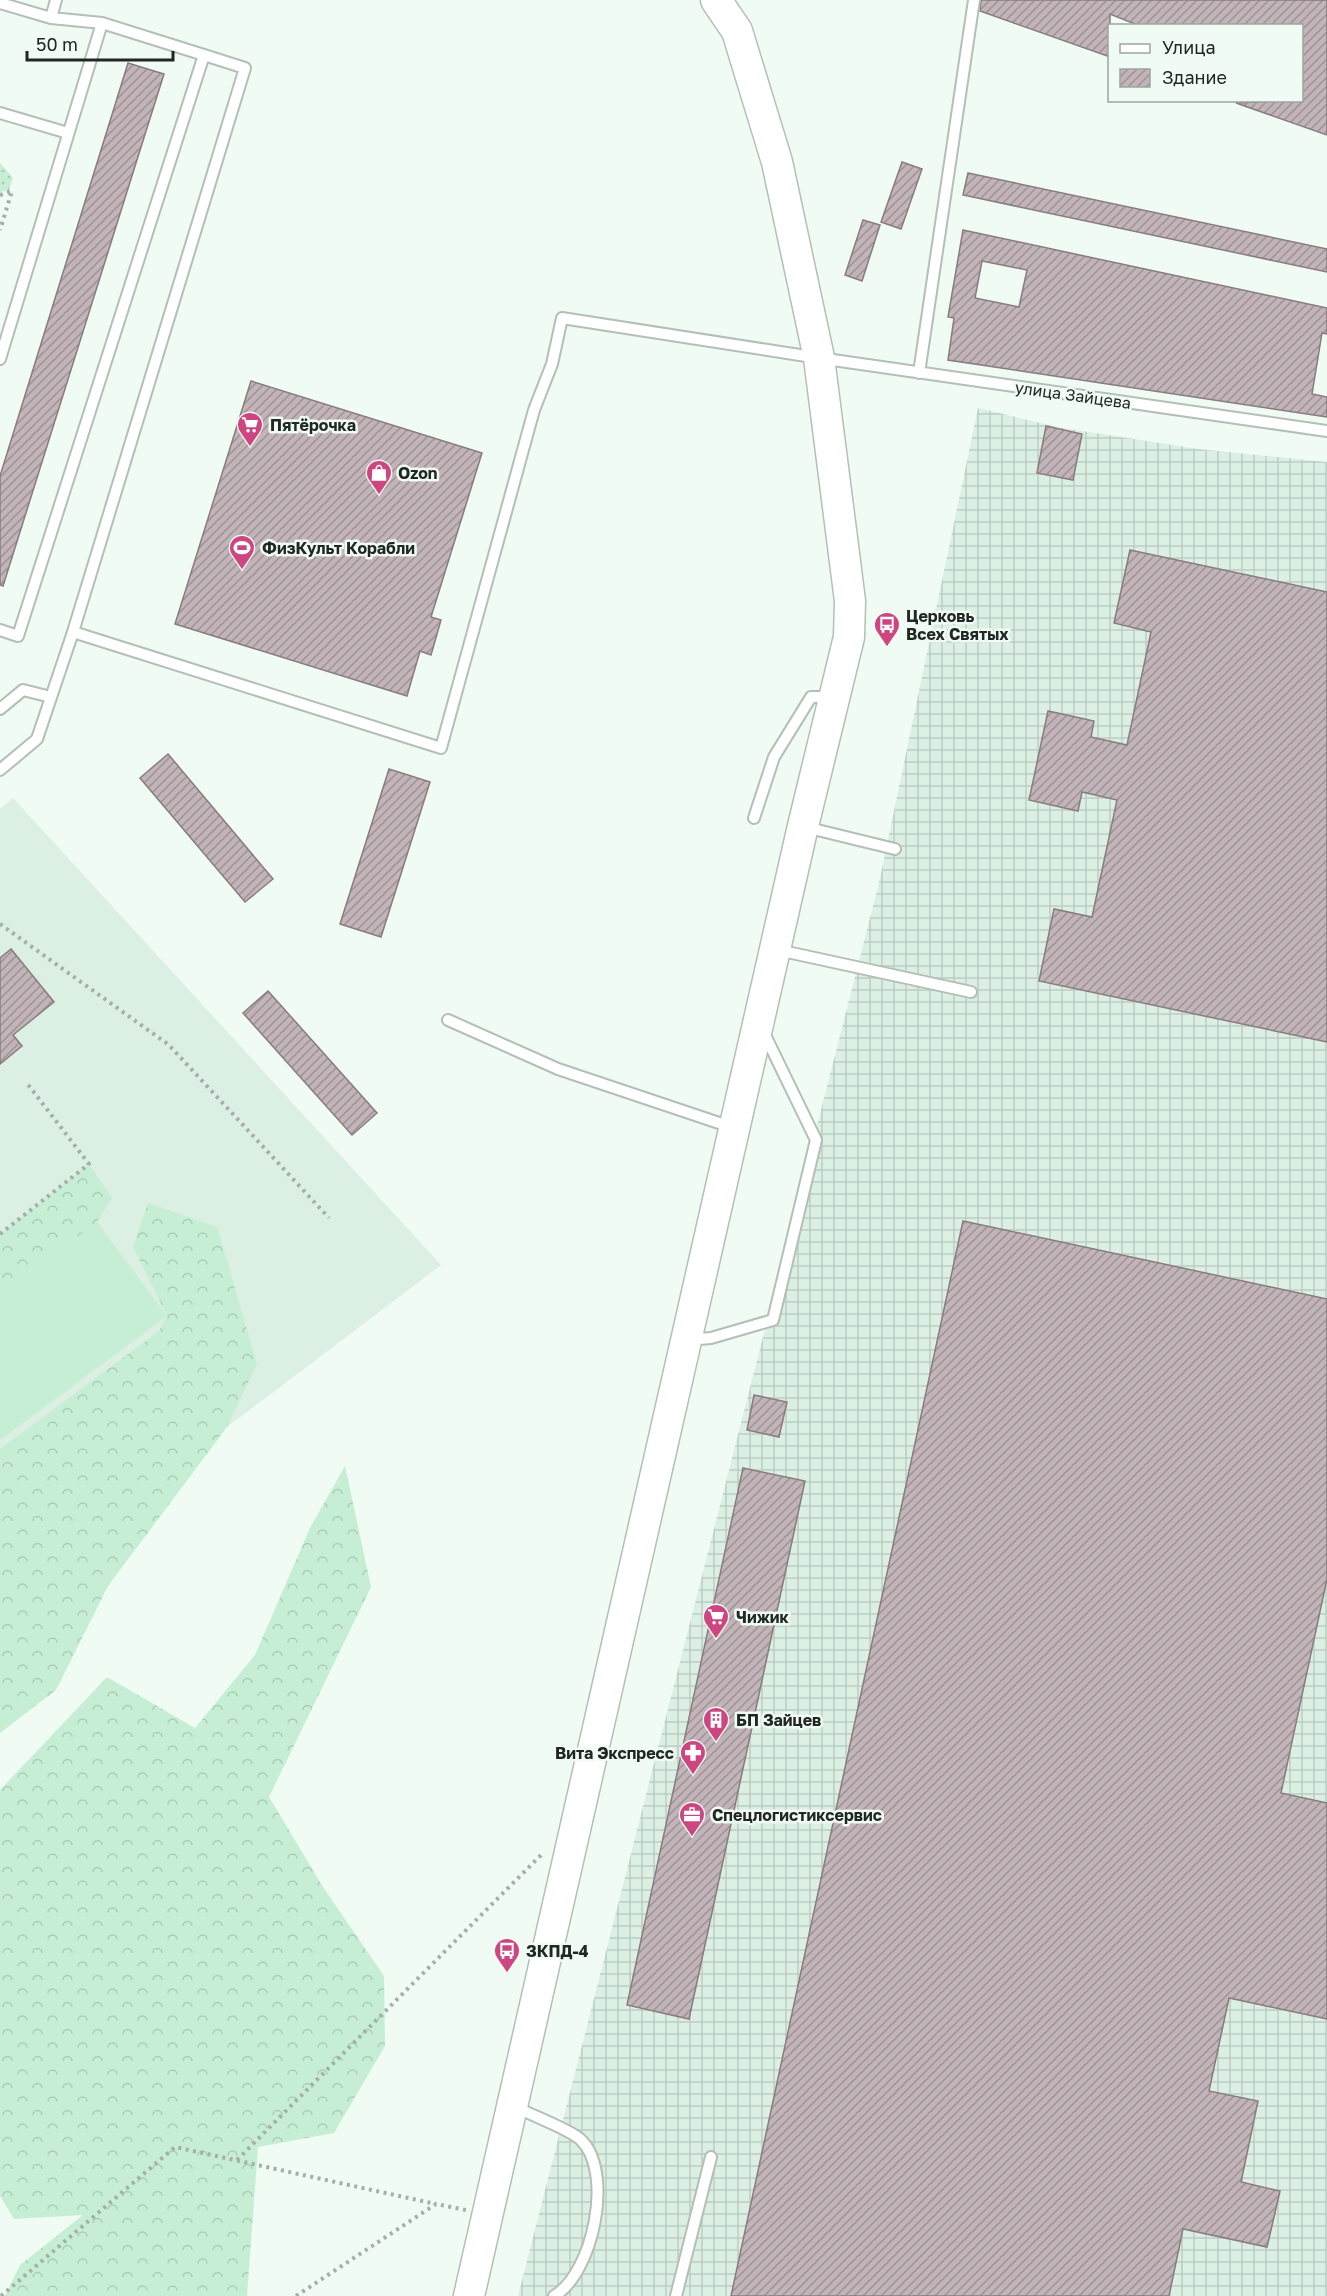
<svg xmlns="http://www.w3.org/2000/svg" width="1327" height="2296" viewBox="0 0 1327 2296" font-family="'Golos Text',sans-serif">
  <defs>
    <pattern id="industrial-grid" width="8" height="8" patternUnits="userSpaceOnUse" patternTransform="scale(1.5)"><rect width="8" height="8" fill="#dcefe3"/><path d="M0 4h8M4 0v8" fill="none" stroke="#bccdc3"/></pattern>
    <pattern id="forest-crowns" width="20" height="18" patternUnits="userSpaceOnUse" patternTransform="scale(1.5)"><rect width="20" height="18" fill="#c6eed5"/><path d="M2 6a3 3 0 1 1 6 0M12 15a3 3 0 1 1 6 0" fill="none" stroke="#aaccb7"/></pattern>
    <pattern id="park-dots" width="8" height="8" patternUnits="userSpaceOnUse" patternTransform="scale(1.5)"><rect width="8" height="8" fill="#c6eed5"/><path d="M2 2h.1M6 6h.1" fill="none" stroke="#aaccb7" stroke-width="1.8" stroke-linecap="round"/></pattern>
    <pattern id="building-hatch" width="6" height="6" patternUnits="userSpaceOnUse" patternTransform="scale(1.5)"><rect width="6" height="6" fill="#c2b4b8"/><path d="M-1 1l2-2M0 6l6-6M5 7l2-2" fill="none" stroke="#9d9295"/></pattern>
  </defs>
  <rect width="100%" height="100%" fill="#effbf3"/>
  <path fill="#dcefe3" d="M13 798 441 1265 0 1599V809Z"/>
  <path fill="url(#industrial-grid)" d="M978 408 1057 427 1198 449 1327 462V2296H518L879 883Z"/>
  <path fill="#c6eed5" d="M97 1222 167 1316 0 1440V1295Z"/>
  <path fill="url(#forest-crowns)" d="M89 1164 112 1198 97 1222 0 1295V1234Z
    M148 1203 217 1227 257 1364 227 1427 108 1586 56 1690 0 1733V1449L159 1331 167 1316 133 1247Z
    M345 1466 371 1587 269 1797 323 1887 384 1976 385 2046 334 2133 258 2147 247 2296H5L20 2265 83 2215 14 2219 0 2196V1790L107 1677 195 1728 255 1655 310 1528Z"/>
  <path fill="url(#park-dots)" d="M0 163 13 178 9 190 0 192Z"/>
  <path fill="url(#building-hatch)" stroke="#887c80" stroke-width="1.5" fill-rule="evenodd" d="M981 0H1327V135L1236 103 1302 100V26H1140L1110 14V57L980 11Z
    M128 63 164 74 3 586 0 585V476Z
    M902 162 922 169 901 229 881 222Z
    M968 173 1327 249V272L963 195Z
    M863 220 880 225 862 281 845 275Z
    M963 230 1327 308V334L1322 333 1312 394 1327 397V417L948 360 954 318 948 317ZM982 261 1027 270 1019 307 975 298Z
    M251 381 482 453 431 617 441 620 431 655 420 651 407 696 175 624Z
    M1046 426 1082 434 1073 480 1037 473Z
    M1130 550 1327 592V1042L1039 981 1054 909 1092 917 1117 800 1082 792 1078 811 1029 800 1048 711 1094 721 1091 737 1127 745 1151 632 1114 623Z
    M168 754 273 879 245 902 140 778Z
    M389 769 430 782 381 937 340 924Z
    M11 949 54 1002 13 1035 22 1046 0 1064V958Z
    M268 991 377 1113 352 1135 243 1013Z
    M963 1221 1327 1299V1579L1281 1793 1327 1803V2019L1229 1998 1209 2091 1258 2101 1241 2182 1280 2191 1267 2247 1183 2229 1169 2296H731Z
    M754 1395 787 1402 779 1437 747 1430Z
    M743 1468 805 1481 689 2019 627 2005Z"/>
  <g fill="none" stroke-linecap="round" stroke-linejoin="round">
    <defs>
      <path id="lane" d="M0 3 51 18
        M0 113 68 133
        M0 359 102 23 51 18 56 0
        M919 373 974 0
        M0 630 18 636 204 55 102 23
        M73 632 245 68 204 55
        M0 709 23 690 51 697
        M0 770 37 739 73 632 441 748 534 410 552 364 562 318 819 358 1327 431
        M754 818 774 757 811 697H831
        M805 827 895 849
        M778 950 971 992
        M448 1020 558 1069 734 1128
        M687 1340 711 1338 773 1320 816 1140 764 1033
        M514 2106C530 2115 567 2128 580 2139 615 2171 593 2274 554 2296
        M676 2296 711 2157"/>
      <path id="secondary" d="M469 2296 803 826 849 637 850 601 819 358 777 162 737 31 716 0"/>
    </defs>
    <use href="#lane" stroke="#b3bfb7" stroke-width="14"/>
    <use href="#secondary" stroke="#b3bfb7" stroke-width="33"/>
    <path stroke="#a5aea8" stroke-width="4" stroke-dasharray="3 4.5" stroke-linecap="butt" d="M0 195 12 191 0 230
      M0 924 169 1045 329 1218
      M0 1234 89 1164 26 1082
      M237 2160 543 1853
      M1 2296 175 2147 436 2204
      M296 2296 436 2204 466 2210"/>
    <use href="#lane" stroke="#fff" stroke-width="10"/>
    <use href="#secondary" stroke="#fff" stroke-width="30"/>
  </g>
  <defs>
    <symbol id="supermarket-pin" viewBox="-11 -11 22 30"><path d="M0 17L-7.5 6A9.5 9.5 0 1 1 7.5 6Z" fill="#cd4581" stroke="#effbf3"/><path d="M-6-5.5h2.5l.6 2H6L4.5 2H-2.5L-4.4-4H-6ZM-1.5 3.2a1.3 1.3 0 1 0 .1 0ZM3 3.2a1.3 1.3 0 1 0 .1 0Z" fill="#fff"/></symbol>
    <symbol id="shop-pin" viewBox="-11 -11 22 30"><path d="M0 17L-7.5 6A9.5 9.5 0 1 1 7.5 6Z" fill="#cd4581" stroke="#effbf3"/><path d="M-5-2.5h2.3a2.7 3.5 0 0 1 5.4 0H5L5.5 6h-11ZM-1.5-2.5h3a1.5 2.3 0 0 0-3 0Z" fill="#fff"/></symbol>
    <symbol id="stadium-pin" viewBox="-11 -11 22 30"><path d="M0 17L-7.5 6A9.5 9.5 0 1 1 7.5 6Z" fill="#cd4581" stroke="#effbf3"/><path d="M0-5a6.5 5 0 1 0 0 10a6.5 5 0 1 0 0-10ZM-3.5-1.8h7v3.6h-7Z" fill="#fff"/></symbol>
    <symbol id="bus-pin" viewBox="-11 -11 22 30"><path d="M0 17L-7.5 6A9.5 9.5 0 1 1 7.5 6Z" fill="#cd4581" stroke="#effbf3"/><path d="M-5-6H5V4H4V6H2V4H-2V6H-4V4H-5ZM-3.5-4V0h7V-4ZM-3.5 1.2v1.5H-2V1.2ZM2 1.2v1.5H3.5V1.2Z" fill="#fff"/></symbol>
    <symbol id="building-pin" viewBox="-11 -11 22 30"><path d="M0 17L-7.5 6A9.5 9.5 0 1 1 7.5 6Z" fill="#cd4581" stroke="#effbf3"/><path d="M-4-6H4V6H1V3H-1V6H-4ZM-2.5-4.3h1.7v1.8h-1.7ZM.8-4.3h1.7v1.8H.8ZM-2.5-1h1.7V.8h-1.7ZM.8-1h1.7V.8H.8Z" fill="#fff"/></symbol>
    <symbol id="pharmacy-pin" viewBox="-11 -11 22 30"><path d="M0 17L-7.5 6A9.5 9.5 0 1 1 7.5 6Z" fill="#cd4581" stroke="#effbf3"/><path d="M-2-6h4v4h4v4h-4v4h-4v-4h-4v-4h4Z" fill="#fff"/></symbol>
    <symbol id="office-pin" viewBox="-11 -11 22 30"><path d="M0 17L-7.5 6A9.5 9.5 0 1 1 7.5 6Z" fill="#cd4581" stroke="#effbf3"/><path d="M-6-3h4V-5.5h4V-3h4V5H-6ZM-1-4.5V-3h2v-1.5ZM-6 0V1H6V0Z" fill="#fff"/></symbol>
  </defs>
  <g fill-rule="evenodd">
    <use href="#supermarket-pin" x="235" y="410" width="30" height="40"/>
    <use href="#shop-pin" x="364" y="458" width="30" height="40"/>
    <use href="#stadium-pin" x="227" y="533" width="30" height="40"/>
    <use href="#bus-pin" x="872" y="610" width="30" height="40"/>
    <use href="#supermarket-pin" x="701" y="1602" width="30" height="40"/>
    <use href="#building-pin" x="701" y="1705" width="30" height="40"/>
    <use href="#pharmacy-pin" x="678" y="1738" width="30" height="40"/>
    <use href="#office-pin" x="677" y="1800" width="30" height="40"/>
    <use href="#bus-pin" x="492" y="1936" width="30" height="40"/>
  </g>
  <g text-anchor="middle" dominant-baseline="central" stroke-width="5" stroke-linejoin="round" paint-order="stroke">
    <g font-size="16" fill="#222724" stroke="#effbf3">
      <text transform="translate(1073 395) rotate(8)">улица Зайцева</text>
    </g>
    <g font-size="16" font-weight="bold" fill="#222724" stroke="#effbf3" text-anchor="start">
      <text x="270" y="425">Пятёрочка</text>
      <text x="398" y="473">Ozon</text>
      <text x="262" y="548">ФизКульт Корабли</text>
      <text x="906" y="616">Церковь<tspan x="906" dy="18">Всех Святых</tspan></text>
      <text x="736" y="1617">Чижик</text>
      <text x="736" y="1720">БП Зайцев</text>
      <text x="674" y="1753" text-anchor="end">Вита Экспресс</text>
      <text x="712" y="1815">Спецлогистиксервис</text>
      <text x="526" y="1951">ЗКПД-4</text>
    </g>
  </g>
  <rect x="1108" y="24" width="195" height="78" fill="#effbf3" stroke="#9da6a0" stroke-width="1.5"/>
  <rect x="1120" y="44" width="30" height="9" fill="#ffffff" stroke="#9da6a0" stroke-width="1.5"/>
  <text x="1162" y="54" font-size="18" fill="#222724">Улица</text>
  <rect x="1120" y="69" width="30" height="18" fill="url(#building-hatch)" stroke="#9da6a0" stroke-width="1.5"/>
  <text x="1162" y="84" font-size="18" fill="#222724">Здание</text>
  <path d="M27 51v9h146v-9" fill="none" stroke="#222724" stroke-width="3"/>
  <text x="36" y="51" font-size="18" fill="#222724" stroke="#effbf3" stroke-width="4.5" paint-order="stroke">50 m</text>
</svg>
